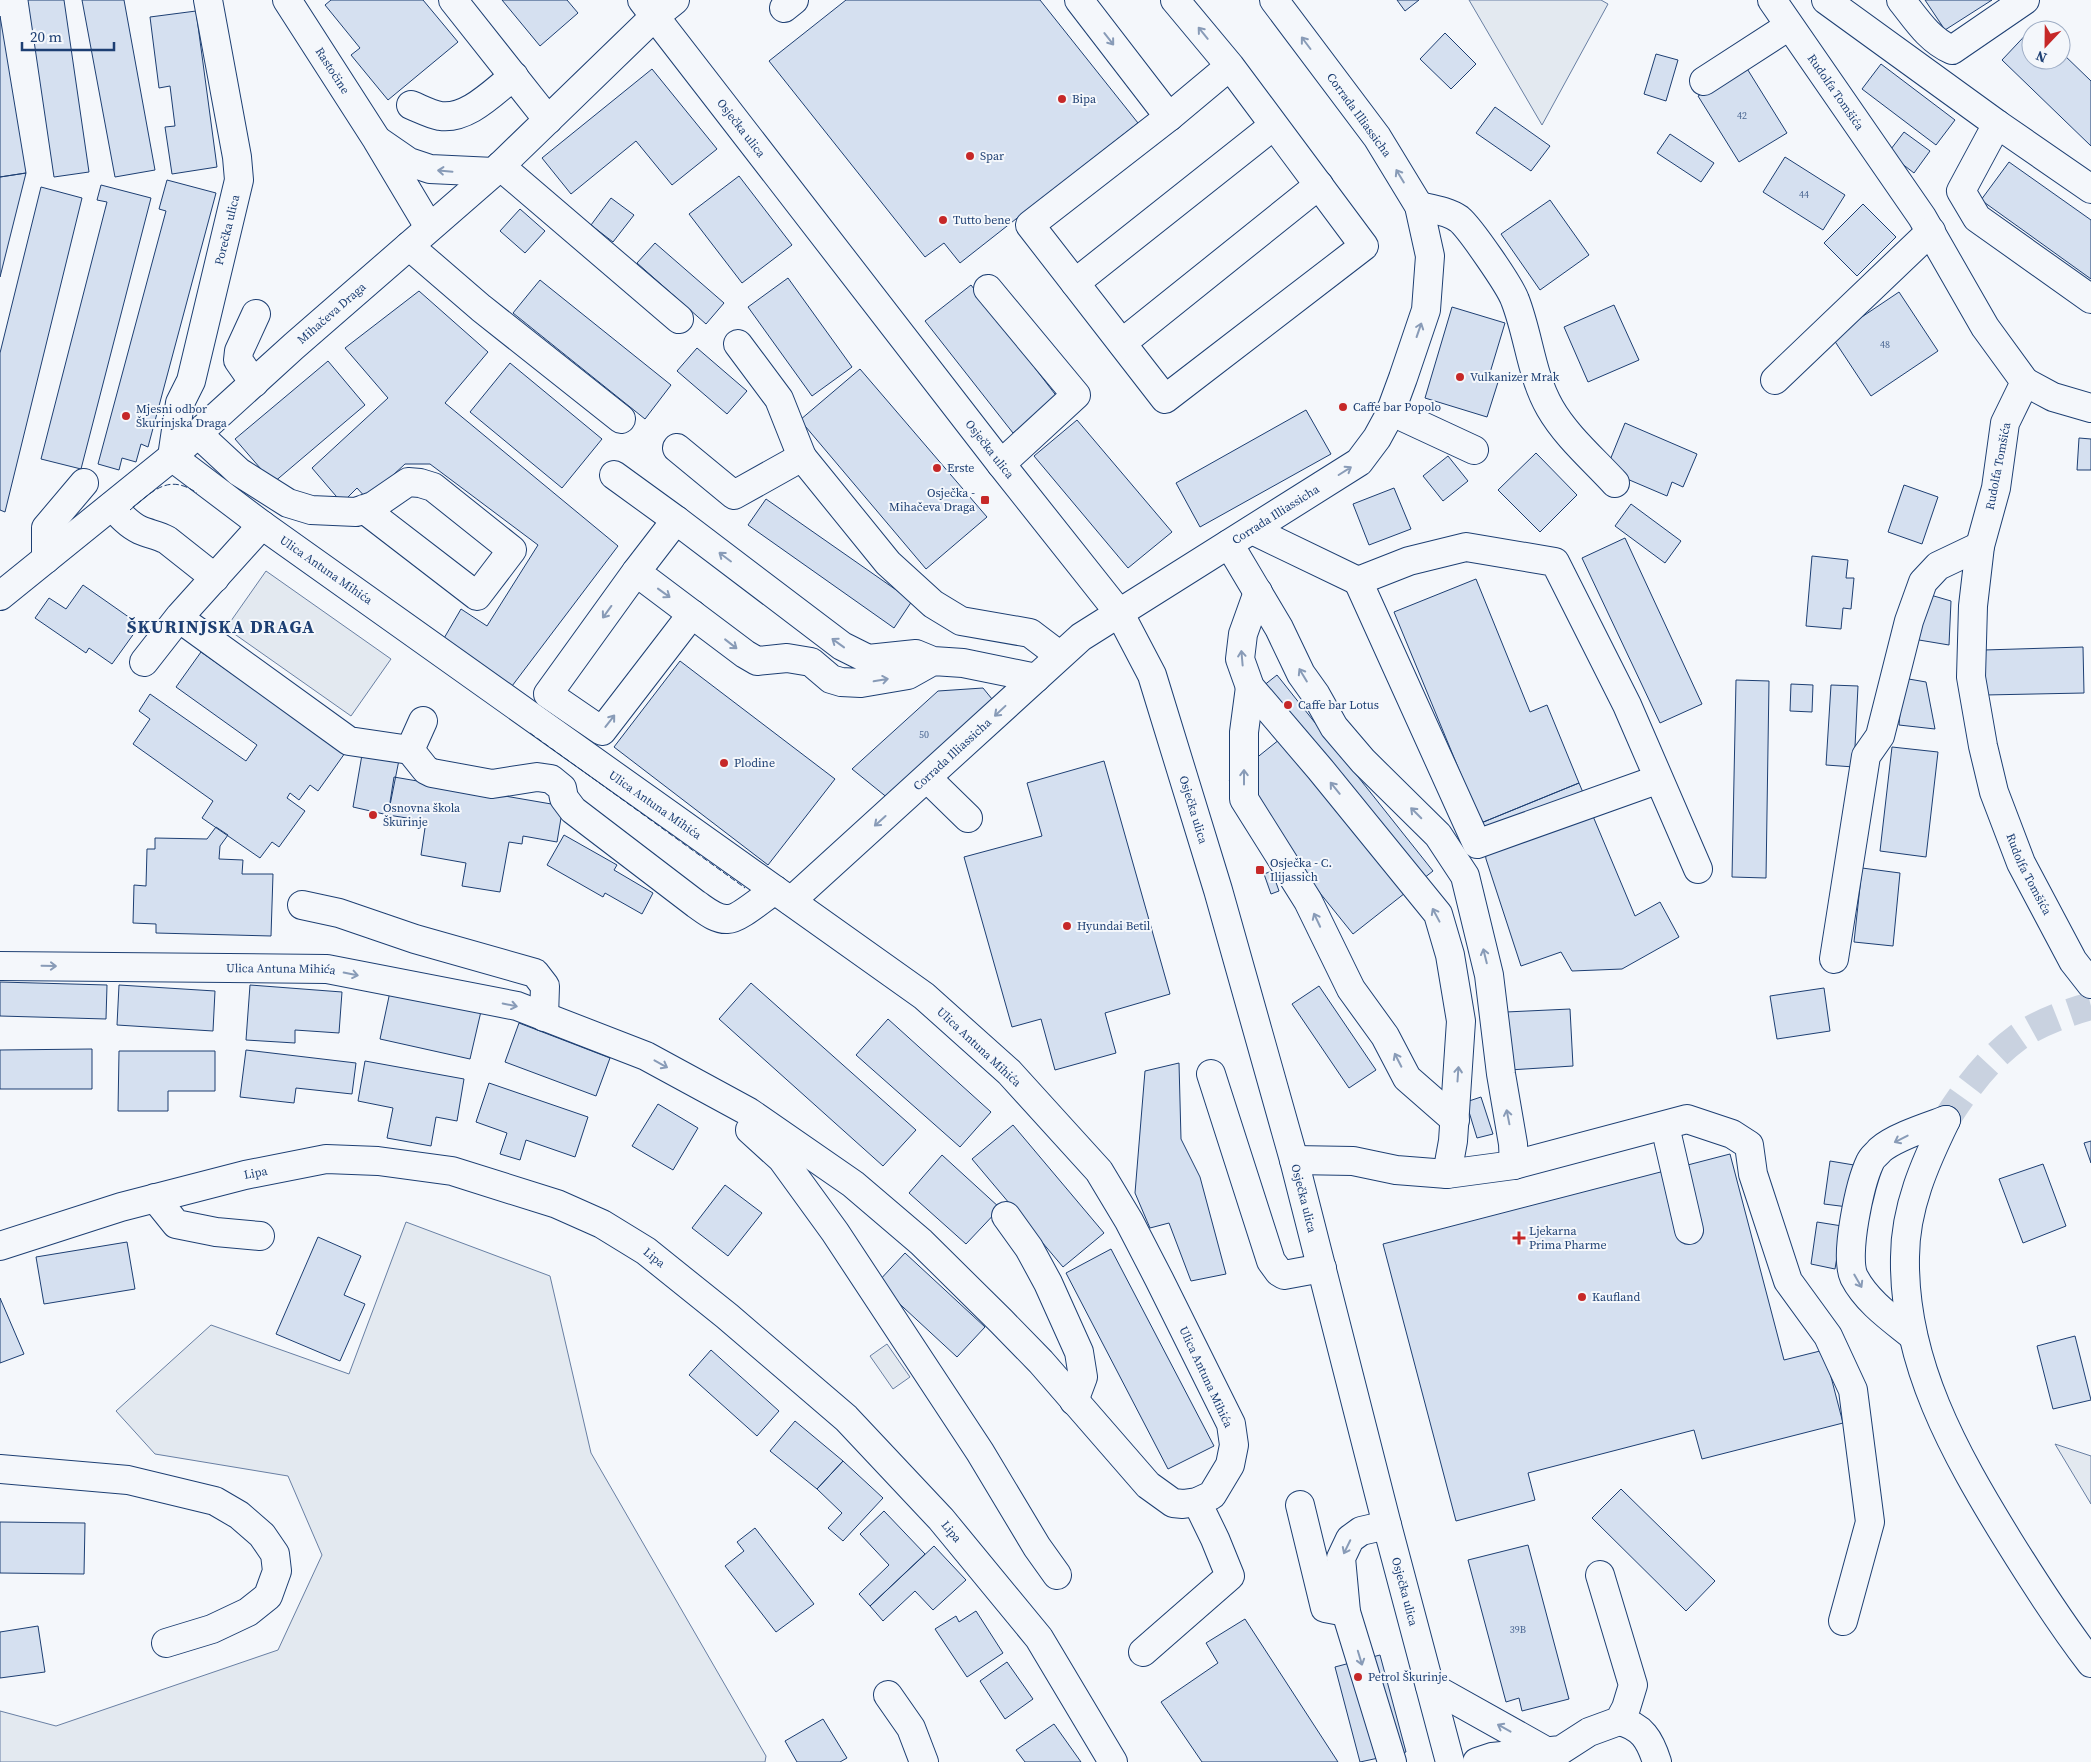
<svg xmlns="http://www.w3.org/2000/svg" width="2091" height="1762" viewBox="0 0 2091 1762" font-family="'Source Serif 4',serif">
  <rect width="100%" height="100%" fill="#f4f7fb"/>
  <path fill="#e3e9f0" stroke="#687fa3" d="M1469 0H1601L1608 4 1542 125Z
    M266 571 391 659 351 716 226 628Z
    M406 1222 550 1276 591 1453 766 1756 765 1762H0V1711L56 1726 278 1650 322 1555 288 1476 155 1454 116 1411 211 1325 349 1374Z
    M887 1344 910 1377 893 1389 870 1356Z
    M2055 1444 2091 1456V1504Z"/>
  <path fill="#d5e0f0" stroke="#1d3f73" d="M28 0H64L89 172 54 177Z
    M82 0H124L155 170 115 177Z
    M331 0H423L458 42 388 100 351 55 360 48 325 5Z
    M502 0H567L578 13 540 46Z
    M846 0H1040L1138 123 960 263 944 243 925 257 769 61Z
    M1397 0H1419L1405 11Z
    M1925 0H1992L1945 30Z
    M196 11 217 167 172 174 165 127 175 126 170 86 159 88 150 17Z
    M0 16 26 173 0 177Z
    M2034 26 2038 30H2031V60H2061V52L2091 81V146L2002 60Z
    M1445 33 1476 64 1451 89 1420 59Z
    M1656 54 1678 60 1666 101 1644 94Z
    M1881 64 1955 120 1936 145 1862 89Z
    M1746 67 1787 133 1739 162 1698 96Z
    M652 69 717 149 672 185 636 141 571 194 542 158Z
    M1495 107 1550 146 1531 171 1476 133Z
    M1904 132 1930 151 1914 173 1888 153Z
    M1670 134 1714 163 1701 182 1657 153Z
    M1785 157 1845 195 1823 230 1763 192Z
    M2009 162 2091 220V279L1981 200Z
    M26 173 0 277V177Z
    M739 176 792 245 742 283 689 214Z
    M167 180 216 193 148 447 141 444 136 462 122 458 119 470 98 464 166 211 159 209Z
    M101 185 151 198 81 469 41 459 107 202 97 200Z
    M41 187 82 198 5 512 0 510V353Z
    M611 198 634 215 613 242 591 225Z
    M1550 200 1589 255 1540 290 1501 234Z
    M1863 204 1896 237 1857 276 1824 243Z
    M520 209 545 231 525 253 500 231Z
    M655 243 724 303 706 324 637 263Z
    M788 278 852 367 812 396 748 307Z
    M540 280 671 385 645 419 513 313Z
    M971 285 1058 398 1013 433 925 321Z
    M419 291 488 352 445 403 618 546 512 686 443 640 461 609 487 626 538 545 430 464H405L367 499 357 488 342 503 312 468 388 398 345 348Z
    M1899 292 1938 351 1871 396 1832 337Z
    M1614 305 1639 360 1588 382 1564 327Z
    M1452 307 1505 323 1489 376 1499 379 1487 417 1425 398Z
    M697 348 747 391 727 414 677 371Z
    M328 361 365 405 273 483 235 439Z
    M510 363 602 439 562 488 470 412Z
    M860 369 987 517 926 569 800 420Z
    M1306 410 1331 454 1200 527 1176 483Z
    M1077 420 1172 532 1128 568 1034 456Z
    M1625 423 1697 454 1683 487 1672 482 1667 496 1606 470Z
    M2079 438 2091 439V470H2077Z
    M1536 453 1577 495 1540 532 1498 490Z
    M1448 456 1468 481 1443 501 1423 476Z
    M1904 485 1938 497 1922 544 1888 532Z
    M1394 488 1411 529 1369 545 1353 504Z
    M766 499 912 601 894 628 748 525Z
    M1631 504 1681 541 1665 563 1615 526Z
    M1625 538 1702 704 1660 723 1582 558Z
    M1812 556 1848 560 1846 578H1854L1851 609 1843 608 1841 629 1806 626Z
    M1476 579 1530 712 1547 705 1579 783 1481 823 1394 612Z
    M83 585 140 625 112 664 89 648 86 653 35 618 49 598 66 609Z
    M1927 594 1951 601 1949 645 1913 639Z
    M2083 647 2084 693 1985 695 1984 650Z
    M201 652 345 753 318 791 310 785 299 800 290 793 287 798 305 811 279 847 272 842 260 858 202 818 213 801 133 744 150 719 139 711 150 694 246 761 257 745 176 687Z
    M680 661 835 779 768 865 614 747Z
    M1277 675 1433 871 1353 934 1229 780 1290 731 1258 690Z
    M1903 678 1926 682 1935 729 1899 725Z
    M1736 680 1769 681 1766 878 1732 877Z
    M1791 684 1813 685 1812 712 1790 711Z
    M1831 685 1858 686 1854 767 1826 765Z
    M983 688 992 699 889 799 852 769 938 691Z
    M1892 747 1938 752 1926 857 1880 851Z
    M363 749 400 755 388 815 353 807Z
    M1104 761 1170 994 1105 1013 1116 1053 1055 1070 1041 1019 1012 1027 964 857 1042 836 1027 783Z
    M394 777 563 806 557 842 523 836 522 844 509 842 500 892 462 886 466 863 421 855 426 821 388 815Z
    M1579 783 1635 916 1660 902 1679 937 1622 969 1572 971 1561 952 1521 966 1486 859 1481 823Z
    M216 827 228 835 220 846 219 859 243 860 242 874H273L271 936 156 933V924L133 923 134 885 146 886 147 849H155V838L207 839Z
    M564 835 617 865 614 870 653 893 642 914 605 893 603 897 547 865Z
    M1862 868 1900 873 1893 946 1854 942Z
    M1272 871 1279 891 1271 894 1264 874Z
    M0 982 107 985 106 1019 0 1016Z
    M751 983 916 1130 883 1166 719 1019Z
    M119 985 215 991 213 1031 117 1025Z
    M250 985 342 992 339 1033 295 1030V1043L246 1040Z
    M1319 986 1376 1070 1349 1088 1292 1004Z
    M391 987 482 1007 470 1059 380 1039Z
    M1824 988 1830 1031 1777 1039 1770 996Z
    M1570 1009 1573 1066 1509 1070 1506 1012Z
    M888 1019 991 1112 960 1147 856 1055Z
    M519 1023 610 1058 596 1096 505 1062Z
    M92 1049V1089H0V1050Z
    M246 1050 356 1063 352 1094 296 1088 294 1103 240 1097Z
    M119 1051H215V1091H168V1111H118Z
    M365 1061 464 1079 457 1121 436 1117 431 1146 387 1138 393 1108 358 1101Z
    M1179 1063 1181 1139 1200 1177 1226 1274 1191 1281 1169 1223 1150 1228 1135 1193 1145 1071Z
    M489 1083 588 1117 575 1157 526 1140 520 1160 500 1154 507 1133 476 1122Z
    M1481 1097 1493 1134 1477 1138 1466 1102Z
    M658 1104 698 1128 673 1170 632 1146Z
    M1013 1125 1104 1233 1063 1267 972 1159Z
    M2091 1141V1163L2084 1143Z
    M1730 1154 1784 1360 1824 1350 1843 1423 1702 1459 1694 1430 1528 1473 1535 1500 1456 1521 1383 1244Z
    M942 1155 1000 1208 966 1244 909 1193Z
    M1830 1161 1854 1165 1848 1207 1824 1204Z
    M2043 1164 2066 1226 2023 1243 1999 1179Z
    M725 1185 762 1213 728 1256 692 1228Z
    M1817 1222 1842 1226 1835 1269 1811 1264Z
    M318 1237 361 1256 344 1295 365 1304 340 1361 276 1334Z
    M127 1242 135 1289 44 1304 36 1257Z
    M1111 1249 1214 1446 1168 1469 1066 1273Z
    M905 1253 985 1327 957 1357 877 1283Z
    M0 1298 24 1354 0 1363Z
    M2075 1336 2091 1400 2053 1409 2037 1346Z
    M711 1350 779 1411 757 1436 689 1375Z
    M795 1421 843 1461 817 1489 770 1451Z
    M843 1461 883 1498 843 1541 828 1528 842 1513 817 1489Z
    M1621 1489 1715 1581 1686 1611 1592 1518Z
    M884 1511 925 1554 870 1606 859 1594 889 1565 860 1534Z
    M0 1522 85 1523 84 1574 0 1573Z
    M755 1528 814 1604 776 1632 725 1566 744 1551 737 1542Z
    M1528 1545 1569 1699 1522 1711 1519 1698 1506 1702 1468 1560Z
    M934 1546 966 1580 933 1610 915 1591 883 1621 870 1606Z
    M976 1611 1003 1653 967 1677 935 1629 956 1616 959 1622Z
    M1245 1619 1338 1762H1202L1161 1702 1218 1663 1206 1643Z
    M38 1626 45 1672 0 1678V1632Z
    M1380 1655 1406 1752 1360 1762 1335 1667Z
    M1007 1662 1033 1699 1005 1719 980 1681Z
    M823 1719 847 1758 840 1762H797L785 1741Z
    M1054 1724 1081 1762H1025L1016 1750Z"/>
  <g fill="none" stroke-linecap="round" stroke-linejoin="round">
    <path stroke="#c9d2e0" stroke-width="28" stroke-dasharray="28 14" stroke-linecap="butt" d="M1946 1120C1965 1090 1987 1060 2017 1038 2036 1024 2068 1012 2091 1006"/>
    <defs>
      <g id="minor">
        <path id="s1" d="M287 0 377 140 429 227"/>
        <path d="M453 0 548 120"/>
        <path d="M1079 0 1169 117"/>
        <path d="M1175 0 1230 66 1364 246 1165 399 1030 225 1169 117 1230 66"/>
        <path id="s2" d="M1772 0 1922 217 1985 327 2025 382 2005 423 1996 488 1980 546 1973 606 1971 677 1983 746 1994 792 2021 863 2073 961 2091 984"/>
        <path d="M1826 0 1997 124 1961 191 1977 218 2091 299"/>
        <path d="M1901 0C1916 19 1929 40 1952 50L2025 0"/>
        <path d="M784 8 794 0"/>
        <path d="M1704 81 1789 26"/>
        <path d="M411 105C421 109 430 114 440 116 468 120 494 91 514 76"/>
        <path d="M1997 124 2091 189"/>
        <path d="M380 142 409 162 430 169 494 172"/>
        <path d="M500 166 679 319"/>
        <path d="M1419 206C1432 209 1448 211 1459 219 1470 228 1510 286 1515 300 1529 336 1531 375 1550 408 1566 436 1593 459 1615 483"/>
        <path d="M409 246 481 308 621 419"/>
        <path d="M1075 283 1273 126"/>
        <path d="M988 289 1076 395 1001 464"/>
        <path d="M1122 343 1319 185"/>
        <path d="M738 344 779 399 802 457"/>
        <path d="M1775 380 1931 231"/>
        <path d="M2025 382 2053 397 2091 408"/>
        <path d="M254 383 238 360 239 351 256 314"/>
        <path d="M1390 411 1474 450"/>
        <path d="M198 434 239 472 288 503 311 510 356 512 373 506 408 482 420 483 433 487 512 550 477 596 364 509"/>
        <path d="M677 448 734 495 802 457 888 563 933 604 961 621 1030 633 1059 655"/>
        <path d="M614 475 676 520"/>
        <path d="M112 506C120 515 129 525 140 530 149 534 158 535 167 540L215 578"/>
        <path d="M1252 530 1358 581"/>
        <path d="M1229 544 1279 628 1301 674 1316 695 1334 727 1363 761 1438 835 1465 876 1489 975 1501 1074 1513 1144 1514 1165"/>
        <path d="M46 559V528L84 483"/>
        <path d="M636 572 548 694 602 731 692 614"/>
        <path d="M1258 592 1243 634 1240 659 1250 687 1320 769 1438 914 1450 955 1461 1021 1453 1141 1447 1174"/>
        <path id="s3" d="M0 596 172 457 294 346 494 172 654 17 675 0"/>
        <path d="M190 626 349 741 410 750"/>
        <path d="M933 661 908 675 861 683 841 682 831 679 811 662 787 658 757 661 745 654 636 572 676 520 842 646 868 659 916 654 933 661 963 663 1036 678"/>
        <path d="M144 662 180 616 262 525"/>
        <path d="M1250 687 1244 732V799L1308 901 1351 989 1385 1036 1407 1078 1455 1120"/>
        <path d="M423 721 410 750 426 770 432 773 492 784 537 777 551 779 562 788 564 798 573 810 696 904C705 910 716 920 728 919 739 919 764 897 775 890"/>
        <path d="M927 778 968 818"/>
        <path d="M1659 779 1477 844 1358 581 1409 561 1466 547 1555 562 1627 705 1698 869"/>
        <path id="s4" d="M791 901 1081 637 1359 462 1377 438 1389 416 1403 378 1426 310 1430 256 1419 206 1377 137 1274 0"/>
        <path d="M302 905 339 913 415 939 535 973 545 986 544 1017"/>
        <path d="M1834 959 1866 756 1880 736 1909 621 1923 582 1938 566 1980 546"/>
        <path id="s5" d="M0 966 327 969 517 1006 646 1056 749 1112 853 1184 921 1242 1001 1321 1041 1362 1148 1485 1173 1503 1183 1504 1197 1502 1212 1495 1230 1465 1234 1445 1231 1424 1159 1279 1129 1221 1099 1171 1009 1072 924 996 262 525 172 457 180 403 191 381 239 180 237 157 208 0"/>
        <path d="M1211 1074 1271 1261 1279 1272 1284 1275 1322 1268"/>
        <path d="M1665 1126 1689 1230"/>
        <path d="M750 1130 782 1159 835 1232 980 1452 1037 1547 1057 1575"/>
        <path d="M1294 1160 1353 1161 1396 1170 1447 1174 1514 1165 1687 1119 1732 1134 1749 1145 1753 1174 1788 1281 1828 1336 1853 1390 1870 1522 1843 1621"/>
        <path d="M155 1198 176 1224 216 1232 260 1236"/>
        <path d="M1006 1216 1029 1248 1048 1283 1079 1352 1083 1377 1074 1401"/>
        <path id="s6" d="M0 1246 121 1207 245 1175 326 1159 378 1161 452 1171 557 1204 602 1224 646 1251 727 1316 846 1418 941 1519 1039 1638 1113 1762"/>
        <path d="M1913 1336C1892 1319 1867 1302 1854 1277 1844 1256 1860 1183 1870 1162 1872 1157 1877 1154 1880 1150 1895 1137 1927 1127 1946 1120"/>
        <path d="M0 1469 128 1480 215 1501 239 1515 262 1535 275 1554 277 1571 268 1596 248 1612 212 1629 166 1643"/>
        <path d="M1300 1505 1325 1608 1346 1612"/>
        <path d="M1387 1525 1361 1531 1350 1539 1341 1558 1346 1612 1392 1762"/>
        <path d="M1143 1652 1230 1576 1215 1539 1197 1502"/>
        <path d="M1430 1686 1546 1751"/>
        <path d="M888 1695 911 1728 924 1762"/>
        <path d="M1619 1721C1642 1726 1650 1740 1657 1762"/>
        <path d="M1477 1762 1492 1757 1561 1750 1589 1732 1619 1721 1626 1708 1633 1685 1600 1575"/>
      </g>
      <g id="major">
        <path id="s7" d="M642 0 1001 464 1120 614 1152 675 1218 890 1294 1160 1387 1525 1450 1762"/>
        <path d="M1946 1120C1925 1163 1905 1208 1905 1257 1903 1362 1955 1454 2008 1540 2034 1582 2061 1624 2091 1663"/>
      </g>
    </defs>
    <use href="#minor" stroke="#1d3f73" stroke-width="30"/>
    <use href="#major" stroke="#1d3f73" stroke-width="30"/>
    <use href="#minor" stroke="#f4f7fb" stroke-width="28"/>
    <use href="#major" stroke="#f4f7fb" stroke-width="28"/>
    <path stroke="#1d3f73" stroke-width="1" stroke-dasharray="6 2.5" stroke-linecap="butt" d="M130 510C153 491 168 473 197 493
      M530 733 745 888"/>
  </g>
  <defs><path id="oneway-shaft" d="M-6 0H5M1.5-3L5.5 0L1.5 3" fill="none" stroke-width="1.6" stroke-linecap="round" stroke-linejoin="round" transform="scale(1.25)"/></defs>
  <g stroke="#889bb7">
    <use href="#oneway-shaft" transform="translate(1203 33) rotate(-129)"/>
    <use href="#oneway-shaft" transform="translate(1109 39) rotate(52)"/>
    <use href="#oneway-shaft" transform="translate(1306 43) rotate(-127)"/>
    <use href="#oneway-shaft" transform="translate(445 171) rotate(-175)"/>
    <use href="#oneway-shaft" transform="translate(1400 176) rotate(-121)"/>
    <use href="#oneway-shaft" transform="translate(1419 330) rotate(-71)"/>
    <use href="#oneway-shaft" transform="translate(1345 471) rotate(-32)"/>
    <use href="#oneway-shaft" transform="translate(725 557) rotate(-143)"/>
    <use href="#oneway-shaft" transform="translate(664 593) rotate(36)"/>
    <use href="#oneway-shaft" transform="translate(607 612) rotate(126)"/>
    <use href="#oneway-shaft" transform="translate(838 643) rotate(-144)"/>
    <use href="#oneway-shaft" transform="translate(731 644) rotate(38)"/>
    <use href="#oneway-shaft" transform="translate(1242 658) rotate(-95)"/>
    <use href="#oneway-shaft" transform="translate(1303 675) rotate(-121)"/>
    <use href="#oneway-shaft" transform="translate(881 680) rotate(-10)"/>
    <use href="#oneway-shaft" transform="translate(1000 711) rotate(137)"/>
    <use href="#oneway-shaft" transform="translate(610 721) rotate(-52)"/>
    <use href="#oneway-shaft" transform="translate(1244 777) rotate(-90)"/>
    <use href="#oneway-shaft" transform="translate(1335 788) rotate(-129)"/>
    <use href="#oneway-shaft" transform="translate(1416 813) rotate(-135)"/>
    <use href="#oneway-shaft" transform="translate(880 821) rotate(138)"/>
    <use href="#oneway-shaft" transform="translate(1436 915) rotate(-118)"/>
    <use href="#oneway-shaft" transform="translate(1317 920) rotate(-115)"/>
    <use href="#oneway-shaft" transform="translate(1485 956) rotate(-104)"/>
    <use href="#oneway-shaft" transform="translate(49 966) rotate(1)"/>
    <use href="#oneway-shaft" transform="translate(351 974) rotate(11)"/>
    <use href="#oneway-shaft" transform="translate(510 1005) rotate(12)"/>
    <use href="#oneway-shaft" transform="translate(1398 1060) rotate(-117)"/>
    <use href="#oneway-shaft" transform="translate(661 1064) rotate(29)"/>
    <use href="#oneway-shaft" transform="translate(1458 1074) rotate(-86)"/>
    <use href="#oneway-shaft" transform="translate(1508 1117) rotate(-101)"/>
    <use href="#oneway-shaft" transform="translate(1901 1139) rotate(153)"/>
    <use href="#oneway-shaft" transform="translate(1858 1281) rotate(60)"/>
    <use href="#oneway-shaft" transform="translate(1347 1547) rotate(116)"/>
    <use href="#oneway-shaft" transform="translate(1360 1658) rotate(73)"/>
    <use href="#oneway-shaft" transform="translate(1504 1728) rotate(-151)"/>
  </g>
  <g fill="#c62828" stroke="#f4f7fb" stroke-width="2">
    <circle cx="1062" cy="99" r="5"/>
    <circle cx="970" cy="156" r="5"/>
    <circle cx="943" cy="220" r="5"/>
    <circle cx="1460" cy="377" r="5"/>
    <circle cx="1343" cy="407" r="5"/>
    <circle cx="126" cy="416" r="5"/>
    <circle cx="937" cy="468" r="5"/>
    <rect x="980" y="495" width="10" height="10" rx="2.5"/>
    <circle cx="1288" cy="705" r="5"/>
    <circle cx="724" cy="763" r="5"/>
    <circle cx="373" cy="815" r="5"/>
    <rect x="1255" y="865" width="10" height="10" rx="2.5"/>
    <circle cx="1067" cy="926" r="5"/>
    <path d="M1516.5 1230.5h5v5h5v5h-5v5h-5v-5h-5v-5h5z"/>
    <circle cx="1582" cy="1297" r="5"/>
    <circle cx="1358" cy="1677" r="5"/>
  </g>
  <g text-anchor="middle" dominant-baseline="central" stroke-width="4" stroke-linejoin="round" paint-order="stroke">
    <g font-size="10" fill="#4b6792">
      <text x="1742" y="115">42</text>
      <text x="1804" y="194">44</text>
      <text x="1885" y="344">48</text>
      <text x="924" y="734">50</text>
      <text x="1518" y="1629">39B</text>
    </g>
    <g font-size="12" fill="#1d3f73" stroke="#f4f7fb">
      <text stroke="none"><textPath href="#s1" startOffset="84">Rastočine</textPath></text>
      <text stroke="none"><textPath href="#s2" startOffset="112">Rudolfa Tomšića</textPath></text>
      <text transform="translate(1359 115) rotate(54)">Corrada Illiassicha</text>
      <text stroke="none"><textPath href="#s7" startOffset="162">Osječka ulica</textPath></text>
      <text stroke="none"><textPath href="#s5" startOffset="3166">Porečka ulica</textPath></text>
      <text stroke="none"><textPath href="#s3" startOffset="436">Mihačeva Draga</textPath></text>
      <text stroke="none"><textPath href="#s7" startOffset="568">Osječka ulica</textPath></text>
      <text transform="translate(1998 466) rotate(-79)">Rudolfa Tomšića</text>
      <text stroke="none"><textPath href="#s4" startOffset="622">Corrada Illiassicha</textPath></text>
      <text transform="translate(326 570) rotate(35)">Ulica Antuna Mihića</text>
      <text stroke="none"><textPath href="#s4" startOffset="218">Corrada Illiassicha</textPath></text>
      <text transform="translate(655 805) rotate(35)">Ulica Antuna Mihića</text>
      <text stroke="none"><textPath href="#s7" startOffset="988">Osječka ulica</textPath></text>
      <text stroke="none"><textPath href="#s2" startOffset="968">Rudolfa Tomšića</textPath></text>
      <text stroke="none"><textPath href="#s5" startOffset="281">Ulica Antuna Mihića</textPath></text>
      <text transform="translate(979 1047) rotate(43)">Ulica Antuna Mihića</text>
      <text stroke="none"><textPath href="#s6" startOffset="266">Lipa</textPath></text>
      <text stroke="none"><textPath href="#s7" startOffset="1392">Osječka ulica</textPath></text>
      <text stroke="none"><textPath href="#s6" startOffset="686">Lipa</textPath></text>
      <text transform="translate(1206 1377) rotate(65)">Ulica Antuna Mihića</text>
      <text stroke="none"><textPath href="#s6" startOffset="1091">Lipa</textPath></text>
      <text stroke="none"><textPath href="#s7" startOffset="1798">Osječka ulica</textPath></text>
    </g>
    <g font-size="12" fill="#1d3f73" stroke="#f4f7fb" text-anchor="start">
      <text x="1072" y="99">Bipa</text>
      <text x="980" y="156">Spar</text>
      <text x="953" y="220">Tutto bene</text>
      <text x="1470" y="377">Vulkanizer Mrak</text>
      <text x="1353" y="407">Caffe bar Popolo</text>
      <text x="136" y="409">Mjesni odbor<tspan x="136" dy="14">Škurinjska Draga</tspan></text>
      <text x="947" y="468">Erste</text>
      <text x="975" y="493" text-anchor="end">Osječka -<tspan x="975" dy="14">Mihačeva Draga</tspan></text>
      <text x="1298" y="705">Caffe bar Lotus</text>
      <text x="734" y="763">Plodine</text>
      <text x="383" y="808">Osnovna škola<tspan x="383" dy="14">Škurinje</tspan></text>
      <text x="1270" y="863">Osječka - C.<tspan x="1270" dy="14">Ilijassich</tspan></text>
      <text x="1077" y="926">Hyundai Betil</text>
      <text x="1529" y="1231">Ljekarna<tspan x="1529" dy="14">Prima Pharme</tspan></text>
      <text x="1592" y="1297">Kaufland</text>
      <text x="1368" y="1677">Petrol Škurinje</text>
    </g>
    <g font-size="18" font-weight="bold" letter-spacing="1" fill="#1d3f73" stroke="#f4f7fb">
      <text x="221" y="626">ŠKURINJSKA DRAGA</text>
    </g>
  </g>
  <g transform="translate(2046 45) rotate(202)"><circle r="24" fill="#f4f7fb" stroke="#9eadc5"/>
  <path d="M0-4L9 19L0 12L-9 19Z" fill="#c62828"/>
  <text y="-8" font-size="14" font-weight="bold" text-anchor="middle" fill="#1d3f73">N</text>
  </g>
  <path d="M22 42v8h92v-8" fill="none" stroke="#1d3f73" stroke-width="2.5"/>
  <text x="30" y="42" font-size="15" fill="#1d3f73" stroke="#f4f7fb" stroke-width="4" paint-order="stroke">20 m</text>
</svg>
